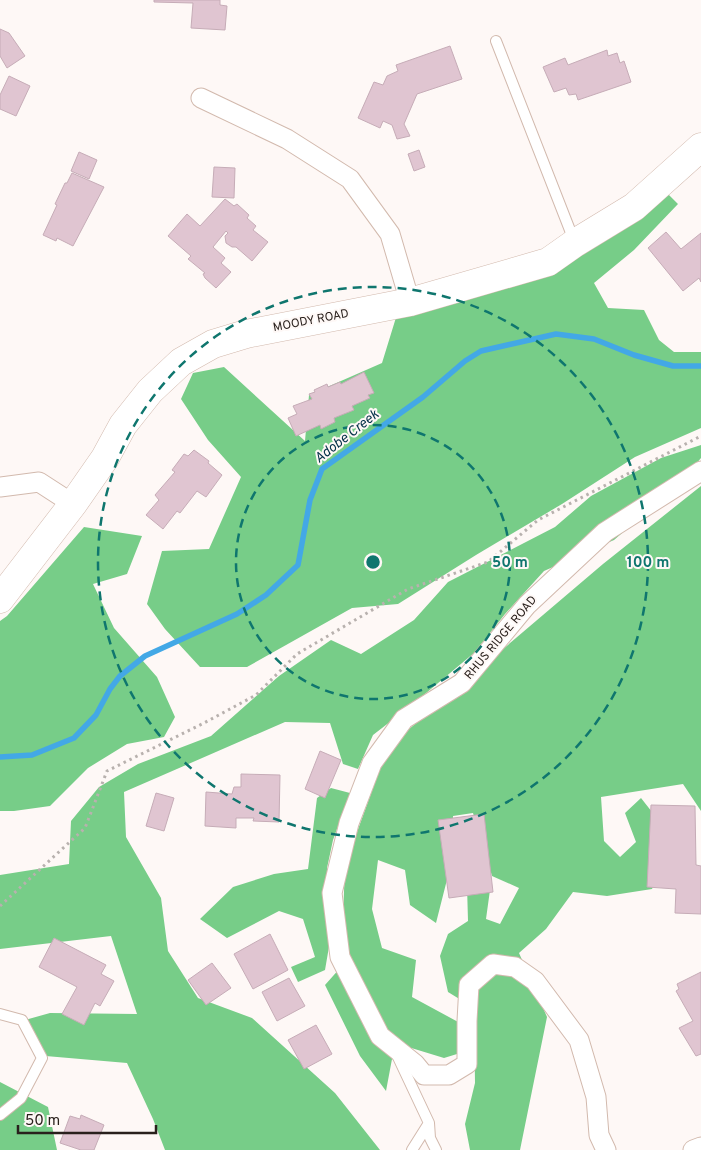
<svg xmlns="http://www.w3.org/2000/svg" width="701" height="1150" viewBox="0 0 701 1150" font-family="Overpass,sans-serif">
  <rect width="100%" height="100%" fill="#fef8f6"/>
  <path fill="#77cd88" d="M663 189 678 204 634 250 594 283 608 308 644 310 659 340 674 352H701V428L635 457 562 504 476 555 398 604 352 608 247 667H200L165 629 147 604 162 551 209 549 241 477 208 440 181 399 193 373 224 367 305 441 309 395 382 363 398 311 455 296Z
    M701 445V458L678 485 614 540 544 571 505 614 474 653 413 704 373 735 358 769 343 764 330 723 285 722 124 792 126 837 161 898 168 951 198 998 252 1018 335 1093 380 1150H165L153 1119 127 1063 34 1055 25 1020 50 1013 137 1014 111 936 0 949V875L69 864 71 821 99 787 138 764 211 736 279 676 331 640 361 654 414 620 448 582 555 527 591 496 661 458Z
    M701 486V811L683 784 601 797 604 841 620 857 636 842 625 813 641 798 663 826 664 862 652 889 607 896 573 892 546 929 519 953 547 1017 520 1150H470L465 1124 475 1083 474 1008 448 992 440 956 448 934 468 921 467 886 490 890 486 919 500 924 519 888 492 876 473 813 453 816 454 852 436 923 410 905 405 870 378 860 372 909 382 948 416 960 412 997 460 1023 457 1054 444 1058 395 1043 386 1091 360 1056 325 985 349 958 343 918 345 865 388 747 603 564Z
    M84 527 142 536 127 574 93 584 114 628 157 677 175 717 164 737 127 744 88 768 50 806 14 811H0V621L7 616Z
    M331 788 350 793 333 840 327 868 331 935 325 970 298 982 291 967 315 957 303 919 279 911 227 938 200 919 233 887 274 874 308 869 317 798Z
    M0 1082 48 1107 57 1150H0Z"/>
  <g fill="none" stroke-linecap="round" stroke-linejoin="round">
    <path stroke="#43a8e6" stroke-width="5.5" d="M0 757 32 755 74 738 96 715 110 689 120 676 145 656 237 614 266 595 298 565 310 500 322 469 423 397 465 361 481 351 556 334 594 339 634 355 673 366H701"/>
  </g>
  <path fill="#e0c5d1" stroke="#c6acb7" d="M154 0H220V5L227 6 225 30 191 28 193 3 154 2Z
    M0 29 9 33 25 56 7 68 0 56Z
    M450 46 462 79 417 94 404 124 410 136 397 139 392 125 383 121 380 128 358 118 374 82 383 85 387 76 398 71 396 65Z
    M607 50 608 56 617 53 620 63 624 61 631 82 578 100 576 94 569 95 566 88 554 92 543 67 565 58 568 65Z
    M9 76 30 86 16 116 0 109V95Z
    M419 150 425 167 414 171 408 154Z
    M79 152 97 160 89 179 71 171Z
    M214 167 235 168 234 198 212 197Z
    M72 173 104 187 73 246 57 238 56 241 43 235 57 205 55 204 65 183H67Z
    M225 199 234 206 237 204 249 215 247 218 256 226 253 230 268 242 252 261 236 247H232L226 243 225 236 228 233 226 231 213 247 225 258 221 263 231 272 216 288 205 278 203 274 205 273 188 259 191 256 168 236 187 214 200 226Z
    M666 232 681 249 701 233V282L699 278 683 291 648 248Z
    M364 372 374 393 368 395 370 398 352 406 354 410 334 418 335 422 321 429 320 425 296 436 288 418 297 414 293 406 312 399 309 394 315 392 314 390 327 384 328 387 340 382 341 384Z
    M194 450 209 461 208 463 222 475 206 497 197 491 180 513 177 511 163 529 146 515 159 500 155 495 175 472 172 470 184 454 188 456Z
    M320 751 341 760 325 798 305 789Z
    M241 774 280 775 279 822 253 821 254 818H236V828L205 826 206 792 232 794 234 787H241Z
    M156 793 174 798 164 831 146 826Z
    M651 805 695 806 696 865 701 866V914L675 913 676 889 647 887Z
    M484 814 493 892 449 898 438 820Z
    M270 934 288 970 253 989 234 954Z
    M54 938 106 965 101 974 114 981 100 1006 95 1003 84 1025 62 1014 77 987 39 967Z
    M212 963 231 988 206 1005 188 980Z
    M701 972V1054L696 1056 679 1028 693 1021 676 991 679 989 677 984Z
    M289 978 305 1006 277 1021 262 992Z
    M316 1025 332 1054 304 1069 288 1040Z
    M81 1115 104 1125 94 1150H81L60 1143 70 1116 80 1119Z"/>
  <g fill="none" stroke-linecap="round" stroke-linejoin="round">
    <defs>
      <path id="lane" d="M496 41 575 243
        M0 1014 22 1020 42 1058 21 1098 0 1115
        M397 1055 429 1123 430 1138 436 1150
        M412 1150 429 1123"/>
      <path id="street" d="M201 98 287 139 350 179 390 234 410 302
        M0 487 39 482 73 504
        M606 1150 599 1135 596 1097 579 1040 535 981 515 967 493 964 469 985 467 1021V1064L449 1075H424L415 1064 380 1036 340 957 332 893 349 823 372 763 404 719 462 683 527 605 605 532 701 471
        M693 1150 701 1147"/>
      <path id="secondary" d="M0 599 73 504 105 458 123 425 150 391 181 362 213 344 246 334 410 302 548 262 575 243 634 207 701 147"/>
    </defs>
    <use href="#lane" stroke="#d2b9ad" stroke-width="12"/>
    <use href="#street" stroke="#d2b9ad" stroke-width="21"/>
    <use href="#secondary" stroke="#d2b9ad" stroke-width="29"/>
    <path stroke="#b8b1ae" stroke-width="3" stroke-dasharray="2.5 4" stroke-linecap="butt" d="M0 906 85 828 107 771 204 723 256 695 297 654 408 589 488 562 538 520 701 436"/>
    <use href="#lane" stroke="#fff" stroke-width="10"/>
    <use href="#street" stroke="#fff" stroke-width="19"/>
    <use href="#secondary" stroke="#fff" stroke-width="28"/>
  </g>
  <g fill="none" stroke="#0f766e" stroke-width="2.5" stroke-dasharray="9 6">
    <circle cx="373" cy="562" r="137"/>
    <circle cx="373" cy="562" r="275"/>
  </g>
  <g text-anchor="middle" dominant-baseline="central" stroke-width="4" stroke-linejoin="round" paint-order="stroke">
    <g font-size="12" fill="#29201c" stroke="#fef8f6">
      <text transform="translate(311 321) rotate(-11)">MOODY ROAD</text>
      <text transform="translate(501 638) rotate(-50)">RHUS RIDGE ROAD</text>
    </g>
    <g font-size="14" font-style="italic" fill="#022f47" stroke="#fef8f6">
      <text transform="translate(347 437) rotate(-38)">Adobe Creek</text>
    </g>
  </g>
  <circle cx="373" cy="562" r="8" fill="#0f766e" stroke="#fef8f6" stroke-width="2.5"/>
  <g font-size="15" text-anchor="middle" font-weight="bold" fill="#0f766e" stroke="#fef8f6" stroke-width="4" stroke-linejoin="round" paint-order="stroke">
    <text x="510" y="567">50 m</text>
    <text x="648" y="567">100 m</text>
  </g>
  <path d="M18 1125v8h138v-8" fill="none" stroke="#29201c" stroke-width="2.5"/>
  <text x="25" y="1125" font-size="15" fill="#29201c" stroke="#fef8f6" stroke-width="4" paint-order="stroke">50 m</text>
</svg>
